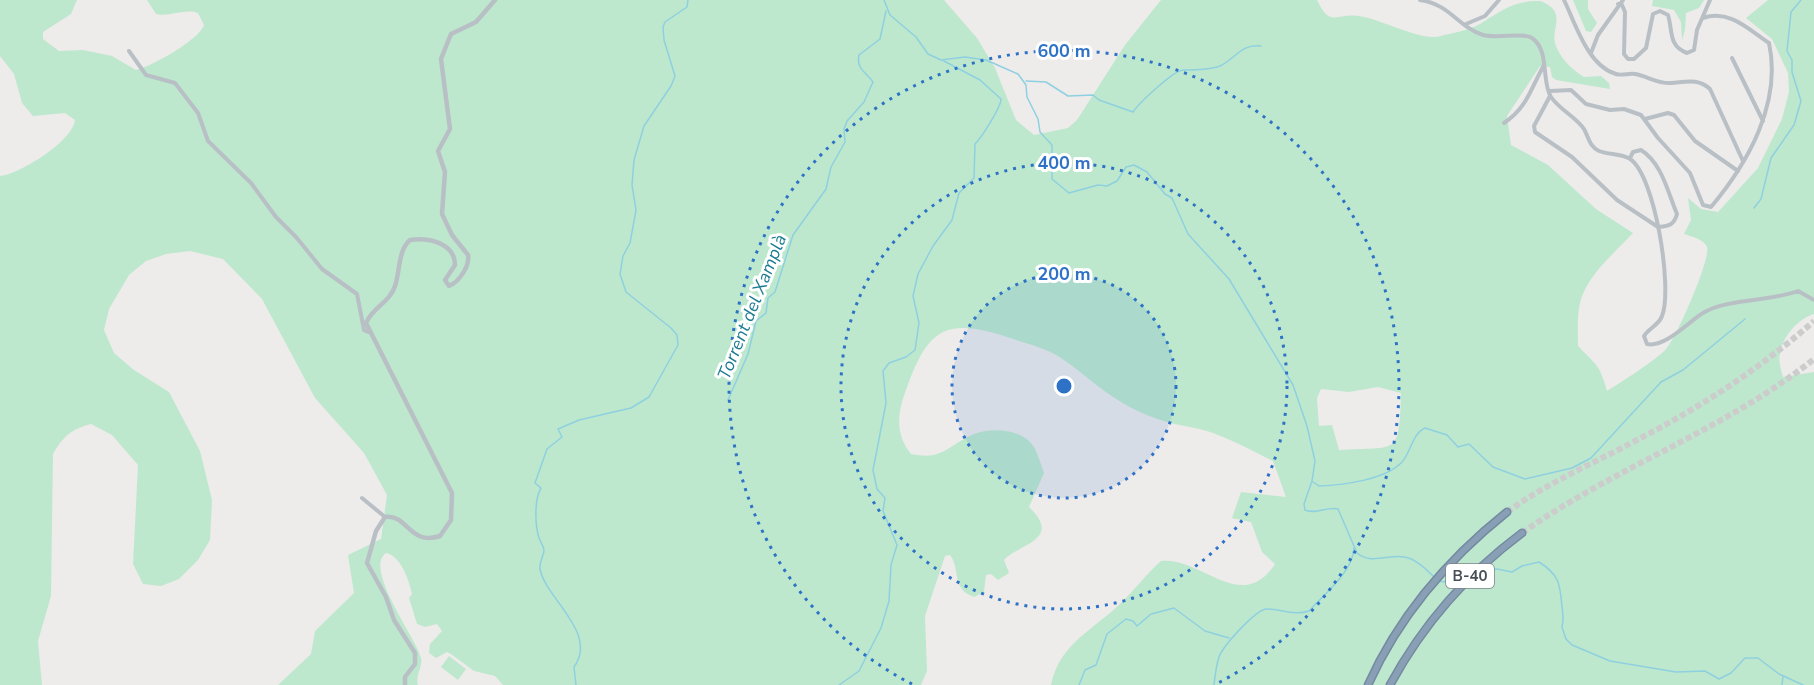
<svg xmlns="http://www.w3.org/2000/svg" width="1814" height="685" viewBox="0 0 1814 685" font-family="'Nunito Sans',sans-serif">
  <rect width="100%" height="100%" fill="#eeebeb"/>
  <path fill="#bde8cd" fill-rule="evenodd" d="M0 0H77L71 14 43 32V39L59 51 83 50 112 56 136 70C152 66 199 40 204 25L198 13C185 8 171 17 156 14L147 0H944L977 38 995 68 1016 120 1034 135 1068 128 1077 120 1125 45 1161 0H1317C1330 28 1336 13 1358 16 1380 18 1421 42 1441 36 1452 33 1470 30 1480 24 1500 12 1514 0 1540 1 1568 11 1551 28 1555 43 1559 57 1571 69 1584 77L1601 76 1609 83 1610 89 1556 80 1552 77 1550 67 1540 66 1507 116 1511 145 1548 165 1596 209 1633 233C1613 255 1583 278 1579 309 1577 321 1578 334 1578 346 1597 366 1599 363 1607 391 1620 383 1659 358 1667 348 1677 336 1711 259 1707 247 1704 239 1692 237 1684 234L1691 220 1688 198 1701 209 1718 212 1758 168 1782 119 1789 92 1788 73 1772 39 1746 18 1768 0H1814V314C1799 318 1782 337 1780 353 1778 361 1781 370 1783 377L1814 372V685H1051C1059 645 1091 631 1119 605 1134 591 1146 574 1161 561 1203 557 1241 615 1275 564L1262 552 1251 522 1232 518 1241 492 1286 497 1273 461C1251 450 1231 439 1207 431 1194 427 1180 426 1167 422 1152 418 1134 410 1121 402 1099 389 1080 370 1058 356 1043 347 1024 343 1007 337 944 317 928 329 906 390 897 413 895 434 911 454 943 461 948 445 974 434 993 427 1022 429 1034 447 1038 454 1041 465 1044 473L1029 507C1060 537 1027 542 1007 557L1004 560 1009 573 998 580 991 574 986 575 984 592 974 597C951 589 961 570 950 555L945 556 925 616 927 671 921 685H503L495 676 474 671 451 654 447 652 436 658 429 653 430 644 442 631 437 624 425 627 417 624 409 598 412 594C409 580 401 556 386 553 363 569 417 639 421 658 423 667 415 676 418 685H278L311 654 315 631 354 593 348 555 381 539 387 495 364 453 315 398 262 299 223 259 190 251 166 254 146 261 129 275 109 309 104 330 114 353 134 370 169 392 200 451 212 500 210 540 198 560 179 579 161 586 143 584 133 564 138 465 112 435 91 424C71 429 63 437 53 454L51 596 38 641 42 685H0V176C20 174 73 141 75 120L65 113 33 116 22 103 14 74 0 56ZM1378 387 1401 393C1399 458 1398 446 1339 450L1332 425 1319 426 1317 398 1321 389 1349 392Z
    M1573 0H1588V9L1597 23 1591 32 1586 31Z
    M1704 0 1699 8 1686 13 1685 30 1682 40 1681 22 1674 10 1652 6 1653 0Z
    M449 656 466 669 458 680 441 667Z"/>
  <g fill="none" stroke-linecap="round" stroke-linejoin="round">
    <path stroke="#8fd0e0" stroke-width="1.5" d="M884 0 890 15 916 37 928 54 941 60 965 57 986 60 1018 74 1026 85 1027 97 1038 119 1040 132 1052 145V179L1069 193 1098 185 1107 186 1117 181 1126 167 1134 165 1147 172 1165 194 1172 198 1188 234 1229 279 1293 385 1307 426 1315 461 1312 481 1304 504 1305 510C1317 515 1326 506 1338 509L1357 553C1371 565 1389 554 1404 557 1415 558 1427 570 1435 578
      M1026 81 1046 82 1068 96 1093 95 1099 100 1133 112C1139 103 1173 71 1183 70 1194 70 1209 70 1220 66 1235 59 1242 43 1261 46
      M1754 208 1761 199 1771 158 1794 125 1801 101 1792 72V60L1787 51 1791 12 1801 0
      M728 400 748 354 756 321 766 313 768 298 775 292 793 235 826 189 831 167 845 142 844 129 847 121 864 102 873 82C866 72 856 69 859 55L880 39 886 11
      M1313 482 1319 486C1343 485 1385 480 1402 462 1411 452 1412 434 1425 428L1447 435 1458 447 1469 444 1493 467 1525 479 1572 468 1591 458 1661 382 1683 370 1745 319
      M1479 572 1497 569 1512 572 1522 566 1539 562C1560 575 1560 585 1562 607 1563 615 1564 619 1562 627L1566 639 1572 645 1610 661 1676 672 1705 671 1719 679 1731 673 1745 658H1758L1779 674 1803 685
      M1439 581 1444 582 1456 575 1471 574
      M576 685 574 667C599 633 545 598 540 569 539 562 543 558 544 551 544 547 541 543 539 538 535 525 534 500 541 488L535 483 547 449 562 437 558 429 579 420 631 408 649 397 678 345 677 335 671 328 626 292 620 274 623 256 630 243 636 210 632 185 634 160 644 126 671 86 675 76 664 40 663 27 665 22 687 7 688 0
      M839 685 859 671 881 628 889 601 891 565 897 545 883 511 885 498 877 489 873 470 886 403 883 371 889 363 906 357 915 350 919 323 913 296 918 274 933 246 952 220 959 193 974 178 975 144C982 137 1001 107 1001 99L980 80 942 60
      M1079 685 1085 670 1096 665 1107 634 1126 619 1133 621 1137 626 1151 614 1174 608 1205 631 1229 638
      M1214 685C1215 676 1216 666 1219 657 1223 646 1256 609 1267 609 1282 609 1294 616 1309 611 1324 594 1353 572 1354 548
      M1782 685 1783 677"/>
    <path stroke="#cccccd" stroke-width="6" stroke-dasharray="6 3" stroke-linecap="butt" d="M1507 512C1547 483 1592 464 1635 441 1699 408 1760 369 1814 321
      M1522 533C1615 467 1725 430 1814 359"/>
    <defs>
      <path id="motorway" d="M1368 685C1399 616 1448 559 1507 512
        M1390 685C1423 624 1467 574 1522 533"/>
    </defs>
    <use href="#motorway" stroke="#738aa1" stroke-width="9"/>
    <path stroke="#b8c0c6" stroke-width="4" d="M1420 0C1450 4 1458 27 1483 35 1497 39 1524 32 1532 38 1550 50 1541 82 1551 97 1560 110 1576 117 1584 129 1589 138 1589 146 1599 151 1609 155 1622 153 1630 159 1655 175 1673 289 1662 316 1659 325 1649 328 1644 336L1647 344C1665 348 1688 322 1703 313 1728 298 1769 302 1798 291L1814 300
      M1564 0C1576 25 1588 66 1616 74 1622 76 1629 73 1635 74 1647 76 1658 84 1671 83 1686 82 1698 78 1710 89L1743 161
      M1618 4 1622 5 1625 12 1624 54 1628 59H1634L1646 48 1653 14 1660 11 1668 15C1673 31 1668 46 1687 53L1694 50 1697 30 1710 0
      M1466 24 1485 16 1499 0
      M129 51 146 75 175 83 198 113 208 141 251 183 276 217 296 237 322 269 357 294 364 330 368 332
      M1591 53 1598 35 1623 0
      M1732 58 1763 121
      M1550 91 1571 90 1586 104 1610 110 1624 109 1641 115 1658 138 1690 173 1703 205 1711 207C1748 163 1782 103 1769 43 1748 29 1729 9 1703 18
      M1550 96 1534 126 1535 132 1572 157 1617 200 1658 227
      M1645 119 1668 113 1674 115 1695 141 1738 171
      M1504 123C1527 108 1531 88 1544 65
      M1630 158 1633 152 1641 150C1662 163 1668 193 1677 214 1674 225 1669 226 1659 227
      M362 498 385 517"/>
    <path stroke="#b8c0c6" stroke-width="4.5" d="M405 685V677L415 664V653L394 620 386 597 367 563 376 531 385 517C408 514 409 546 440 536L451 520 452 493 366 323C372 308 390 302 395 286 400 272 398 250 410 240 428 237 455 243 455 265L445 280 449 286C459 282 470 266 468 255L452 235 442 214 445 172 438 151 450 129 441 59 451 34 476 22 495 0"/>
    <use href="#motorway" stroke="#889fb5" stroke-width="6"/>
  </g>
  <circle cx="1064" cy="386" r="112" fill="#2d72c6" fill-opacity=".12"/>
  <g fill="none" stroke="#2d72c6" stroke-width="3" stroke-dasharray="3 6">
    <circle cx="1064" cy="386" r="112"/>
    <circle cx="1064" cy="386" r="223"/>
    <path d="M912 684A335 335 0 1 1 1216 684"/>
  </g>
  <g text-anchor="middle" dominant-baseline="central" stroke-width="6" stroke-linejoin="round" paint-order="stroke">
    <rect fill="#fff" stroke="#7e8489" stroke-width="1.5" x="1446" y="564" width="48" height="24" rx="4.5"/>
    <g font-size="15" font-weight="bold" fill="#464f56">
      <text x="1470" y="576">B-40</text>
    </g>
    <g font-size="18" font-style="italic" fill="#1c7c93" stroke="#fff">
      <text transform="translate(752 307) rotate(-68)">Torrent del Xamplà</text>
    </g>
  </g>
  <circle cx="1064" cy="386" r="9" fill="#2d72c6" stroke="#fff" stroke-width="3"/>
  <g font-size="18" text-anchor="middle" font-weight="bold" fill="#2d72c6" stroke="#fff" stroke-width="6" stroke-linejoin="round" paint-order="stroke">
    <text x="1064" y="57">600 m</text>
    <text x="1064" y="169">400 m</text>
    <text x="1064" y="280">200 m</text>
  </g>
</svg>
